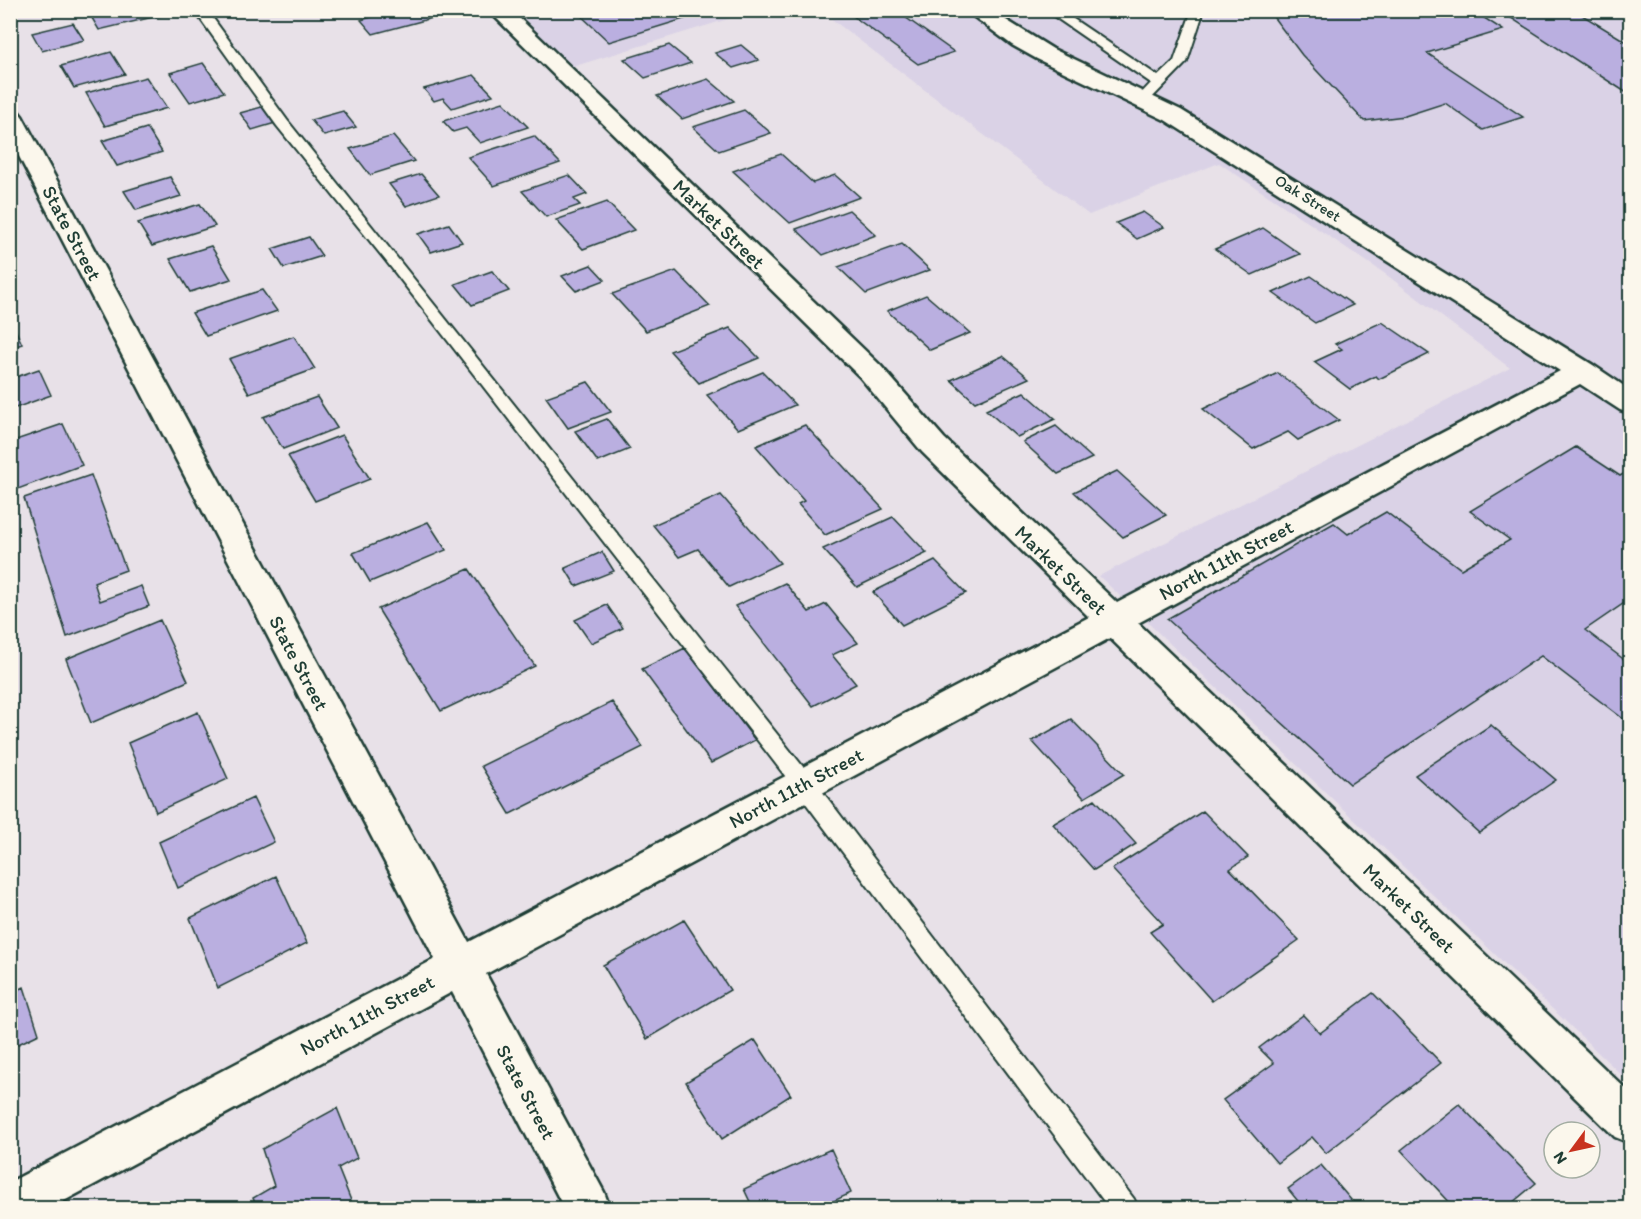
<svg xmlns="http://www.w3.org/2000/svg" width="1641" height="1219" viewBox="0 0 1641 1219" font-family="Itim,sans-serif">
  <rect width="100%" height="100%" fill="#e8e1e8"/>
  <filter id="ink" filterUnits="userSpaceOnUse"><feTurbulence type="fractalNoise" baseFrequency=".0167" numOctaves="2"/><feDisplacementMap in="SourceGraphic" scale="12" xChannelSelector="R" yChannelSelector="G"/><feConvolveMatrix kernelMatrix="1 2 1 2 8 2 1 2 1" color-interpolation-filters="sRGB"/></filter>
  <g filter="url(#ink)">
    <path fill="#dad2e6" d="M515 11H754L572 67Z
      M821 11H1630V1083L1099 576 1510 368 1384 273 1219 163 1089 215Z"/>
    <path fill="#baafe0" stroke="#1f3d34" stroke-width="1.5" d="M101 10H149L153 17 99 30 89 13Z
      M151 10H181L156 17Z
      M396 10H430L436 17 373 34 361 20Z
      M575 10H713L609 42Z
      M845 10H895L954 52 918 64Z
      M1268 10H1472L1503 30 1427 53 1523 117 1483 130 1445 103 1405 116 1364 121 1302 55Z
      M1499 10H1574L1630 44V95Z
      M73 23 84 40 42 51 32 33Z
      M669 45 691 63 645 78 624 59Z
      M741 45 759 60 733 68 715 53Z
      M111 52 125 74 74 88 61 66Z
      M203 63 224 92 190 102 170 73Z
      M474 75 493 95 452 108 443 98 434 101 424 89Z
      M146 77 167 108 105 126 86 93Z
      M708 79 734 101 682 119 657 96Z
      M503 102 528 127 480 143 466 128 453 132 443 121Z
      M269 105 282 121 252 130 240 113Z
      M744 110 771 133 719 151 693 127Z
      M343 111 356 127 324 136 311 120Z
      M147 128 162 152 117 166 102 141Z
      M393 136 414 161 370 175 350 149Z
      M534 136 560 163 494 186 468 157Z
      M781 154 813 183 835 175 860 197 790 223 733 171Z
      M421 174 439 195 406 206 389 184Z
      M569 175 587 194 574 199 580 205 546 217 522 191Z
      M170 177 181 196 136 210 124 191Z
      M607 202 634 230 583 249 556 220Z
      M200 204 215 226 152 246 138 223Z
      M849 210 876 235 823 255 796 229Z
      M1143 212 1164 227 1137 239 1116 223Z
      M449 224 462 242 431 252 418 234Z
      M1263 228 1300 254 1252 275 1215 249Z
      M309 237 322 256 284 268 272 249Z
      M902 244 930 270 866 294 838 267Z
      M211 246 231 279 190 292 170 259Z
      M591 265 605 280 576 291 562 276Z
      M492 271 509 291 472 305 455 284Z
      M676 271 710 306 646 331 612 294Z
      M1311 276 1353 305 1315 323 1273 293Z
      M262 290 277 311 206 336 192 313Z
      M926 295 970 333 930 350 887 311Z
      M10 318 22 344 10 348Z
      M1382 322 1429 354 1379 379 1376 376 1350 389 1314 362 1342 349 1335 344Z
      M730 328 759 358 699 383 670 351Z
      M294 336 315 369 249 393 229 359Z
      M1003 356 1029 378 975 402 951 380Z
      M39 369 51 395 10 410V379Z
      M763 372 795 405 738 429 707 395Z
      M1278 373 1339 420 1298 440 1288 432 1253 449 1203 409Z
      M588 382 611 412 568 428 546 397Z
      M1024 392 1055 419 1017 437 986 410Z
      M317 397 337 428 283 449 263 417Z
      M607 419 630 449 598 462 575 431Z
      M63 424 82 465 10 492V442Z
      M805 425 883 509 825 535 798 504 804 501 756 446Z
      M1056 426 1092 458 1058 474 1023 442Z
      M342 435 370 479 315 501 288 456Z
      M1576 447 1620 476 1630 470V599L1585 630 1630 664V724L1541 656 1350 784 1167 619 1334 523 1348 534 1386 512 1461 569 1510 540 1470 511Z
      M1117 471 1166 515 1123 537 1074 492Z
      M91 475 126 570 94 582 100 601 141 586 149 606 67 637 24 498Z
      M721 495 780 563 729 587 698 549 679 557 653 525Z
      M893 517 927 553 857 587 823 549Z
      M428 522 446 550 370 582 353 553Z
      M602 552 614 571 576 586 565 568Z
      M935 561 966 593 902 625 873 592Z
      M469 569 535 666 441 711 378 609Z
      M785 583 809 612 826 604 858 643 832 655 856 684 813 706 735 606Z
      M607 605 623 628 591 643 575 620Z
      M160 620 188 681 91 723 66 659Z
      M685 648 755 740 711 763 642 669Z
      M612 702 643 747 510 814 481 766Z
      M198 712 228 779 156 812 128 743Z
      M1071 719 1124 774 1084 798 1032 741Z
      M1491 725 1556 780 1479 833 1415 775Z
      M253 798 274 842 178 888 159 842Z
      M1095 799 1136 844 1094 870 1053 824Z
      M1203 811 1248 857 1230 869 1299 940 1212 1001 1150 932 1163 924 1112 869Z
      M276 876 307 943 218 988 190 918Z
      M684 920 730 990 647 1039 603 965Z
      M24 987 39 1034 10 1048V994Z
      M1373 993 1441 1063 1326 1153 1312 1137 1277 1163 1223 1100 1274 1063 1259 1048 1303 1015 1320 1033Z
      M755 1040 791 1095 722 1139 686 1082Z
      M1459 1104 1536 1183 1506 1208H1455L1401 1150Z
      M337 1108 357 1158 338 1168 354 1208H257L253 1198 274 1186 262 1149Z
      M831 1149 851 1193 819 1208H753L744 1189Z
      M1321 1165 1358 1208H1298L1302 1206 1288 1189Z"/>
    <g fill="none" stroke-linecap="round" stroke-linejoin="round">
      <defs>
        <path id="service" d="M194 10H207L287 120 812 778 1134 1199 1138 1208H1109L796 790 386 261 277 126Z
          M1045 10H1060L1158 76 1174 61 1192 10H1204L1187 62 1147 103 1142 104 1135 100 1151 83Z"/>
        <path id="minor" d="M488 10H511L880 365 944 438 1117 603 1560 371 1165 120 1037 59 1012 45 965 10H990L1053 49 1181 110 1593 365 1630 390V413L1620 410 1580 384 1138 623 1630 1093V1143L1615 1137 1110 638 486 974 604 1192 610 1208H564L452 992 51 1208H10V1182L435 959 10 139V109L18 111 22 116 469 942 1089 617 922 452 860 377Z"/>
      </defs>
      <use href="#service" stroke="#1f3d34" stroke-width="4"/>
      <use href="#minor" stroke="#1f3d34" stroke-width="5"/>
      <use href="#service" fill="#fbf7ec" fill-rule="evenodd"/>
      <use href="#minor" fill="#fbf7ec" fill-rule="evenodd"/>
    </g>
  </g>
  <g text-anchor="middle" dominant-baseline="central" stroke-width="6" stroke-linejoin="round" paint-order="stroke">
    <g font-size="16" fill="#1f3d34" stroke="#fbf7ec">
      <text transform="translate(1308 198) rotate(32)">Oak Street</text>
    </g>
    <g font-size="20" fill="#1f3d34" stroke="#fbf7ec">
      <text transform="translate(719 224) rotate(44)">Market Street</text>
      <text transform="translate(72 233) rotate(62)">State Street</text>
      <text transform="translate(1226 560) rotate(-28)">North 11th Street</text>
      <text transform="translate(1061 570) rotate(44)">Market Street</text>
      <text transform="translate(299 663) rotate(62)">State Street</text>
      <text transform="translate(796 788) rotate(-28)">North 11th Street</text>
      <text transform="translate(1409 908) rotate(44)">Market Street</text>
      <text transform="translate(367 1015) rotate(-28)">North 11th Street</text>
      <text transform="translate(526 1092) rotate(62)">State Street</text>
    </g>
  </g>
  <rect width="1641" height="1219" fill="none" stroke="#fbf7ec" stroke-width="36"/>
  <rect x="18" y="18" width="1605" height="1183" fill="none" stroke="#1f3d34" stroke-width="2" filter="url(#ink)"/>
  <g transform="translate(1572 1150) rotate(237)"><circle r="28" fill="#fbf7ec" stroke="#a3ada2" stroke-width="1.5"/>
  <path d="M0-4.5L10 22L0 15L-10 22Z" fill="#c8321e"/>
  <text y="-9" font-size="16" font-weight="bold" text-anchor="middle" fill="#1f3d34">N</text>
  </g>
</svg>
